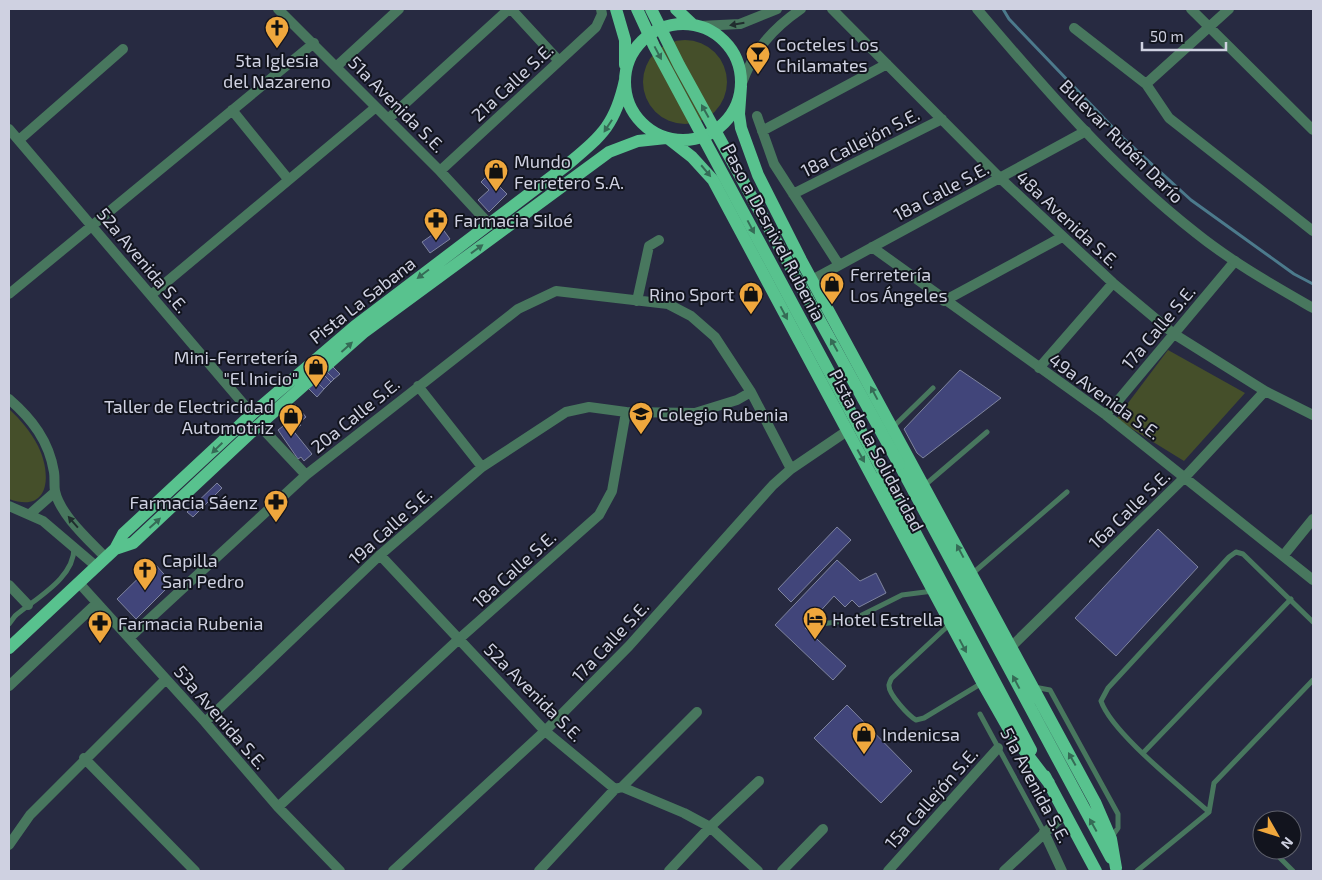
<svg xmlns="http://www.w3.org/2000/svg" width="1322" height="880" viewBox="0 0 1322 880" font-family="'Exo 2',sans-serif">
  <rect width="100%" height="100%" fill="#272a41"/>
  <path fill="#454f2a" d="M643 82a42 42 0 1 1 84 0a42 42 0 1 1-84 0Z
    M1168 350 1245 393 1184 461 1116 419Z
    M9 409C20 419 31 432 38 446 52 474 50 514 9 499Z"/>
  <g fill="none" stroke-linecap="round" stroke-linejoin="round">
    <path stroke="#4c7a8c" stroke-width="3" d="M1003 9 1009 19 1122 137 1191 200 1294 274 1313 284"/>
  </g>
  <path fill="#41457a" stroke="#7f849f" d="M488 175 507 194 489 212 478 200 489 190 481 182Z
    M442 228 450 239 430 253 422 242Z
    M330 364 340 374 334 379 325 370Z
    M325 370 334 379 331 382 322 373Z
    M960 370 1001 398 923 458 917 453 904 429Z
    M322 373 331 382 324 389 315 380Z
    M315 380 324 389 317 397 307 387Z
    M295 404 306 417 299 423 301 425 296 429 283 413Z
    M287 423 312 454 304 461 301 457 298 459 278 430Z
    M217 483 222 488 193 517 187 512Z
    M837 527 851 540 791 602 778 589Z
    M1158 529 1198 567 1116 656 1075 618Z
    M837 560 860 581 876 573 886 593 859 607 852 600 845 607 834 596 805 628 846 666 833 680 775 625Z
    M154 563 172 583 136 619 117 599Z
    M847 705 912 771 881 803 814 738Z"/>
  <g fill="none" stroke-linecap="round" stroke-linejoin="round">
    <path stroke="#48775e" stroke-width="5" d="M893 427 933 388
      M925 485 987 432
      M973 573 1067 492
      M9 624 15 616C36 598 75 578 74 547
      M821 624 852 620 902 595 933 591
      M950 624 892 678C891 679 889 684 889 685 888 694 909 716 916 720L924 718 982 683
      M1034 687 1050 690 1118 814V828L1111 838
      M980 714 1044 832
      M1143 753 1291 599
      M1209 812C1181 787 1112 733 1101 701L1108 688 1229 557 1236 552 1243 554 1313 622
      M1260 838 1262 839
      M1272 850 1293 871
      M1137 871 1209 812 1214 783 1313 680"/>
    <path stroke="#48775e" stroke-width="10" d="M278 9 440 171 490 225
      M511 9 559 61
      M832 9 1000 178 1113 283 1174 334 1265 391 1313 415
      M1191 9 1313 130
      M1074 28 1146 84 1169 118 1313 231
      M337 66 399 9
      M1146 84 1229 9
      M232 110 288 179
      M757 116 774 164 839 265
      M388 119 509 9
      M9 129 252 414
      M762 131 887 64
      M19 140 123 49
      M440 171 596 27 602 14 601 9
      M793 194 942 119
      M872 247 1106 415 1313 580
      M812 280 1086 131
      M9 294 314 43
      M151 295 376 107
      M637 301 649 246 659 240
      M944 301 1062 237
      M1039 368 1113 283
      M418 386 482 467
      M1106 415 1235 261
      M259 425 306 475
      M380 555 545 731 615 789 622 787 684 813 710 827 758 871
      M1283 556 1313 519
      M79 583 205 722 278 807 340 871
      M9 585 28 605
      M129 638 306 475 518 309 556 291 668 304 691 316 715 337 751 392 791 469
      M1012 646 1186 476 1265 391
      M9 686 97 603
      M205 722 380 555 482 467 566 412 589 407 626 412 695 413 737 400 751 392
      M84 758 195 871
      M622 787 697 712
      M278 807 459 639 599 515 612 491 626 412
      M1044 832 1062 871
      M9 845 30 815 166 679
      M393 871 545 731 629 646 773 485 791 469 847 431
      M539 871 615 789
      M669 871 710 827 759 781
      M782 871 823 829
      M888 871 998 748
      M1004 871 1065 814"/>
    <path stroke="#48775e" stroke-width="10" d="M977 9C1044 88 1113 168 1196 233 1232 262 1273 285 1313 308
      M700 26 740 24 777 9
      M742 83C754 50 772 29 801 9
      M9 399C32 419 49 441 54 472 55 478 54 485 55 491 60 515 90 541 106 558
      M9 506 43 521 97 567
      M30 514 55 492"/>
    <path stroke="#58c28e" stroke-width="12" d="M616 9 625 40V65
      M676 9 692 24
      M625 82a58 58 0 1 1 116 0a58 58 0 1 1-116 0Z
      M741 86 739 114 741 128 758 175 801 260 1095 802 1111 839 1116 868
      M669 139 692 157 713 180 982 682 1011 733 1049 783
      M899 464 1111 858
      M883 472 1031 750
      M115 549 133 543 259 425 363 333 609 152 638 141 666 138
      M9 648 115 549 123 534 252 414 355 326 567 165C601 136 615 126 625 80
      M1045 776 1096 871"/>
    <path stroke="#58c28e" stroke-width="12" d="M637 9 654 46 883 472
      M651 9 679 65 899 464"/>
  </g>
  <defs><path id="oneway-solid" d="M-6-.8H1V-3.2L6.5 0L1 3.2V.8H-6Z" transform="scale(1.25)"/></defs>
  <g fill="#202d2e">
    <use href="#oneway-solid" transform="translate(737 24) rotate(170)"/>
    <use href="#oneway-solid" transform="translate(73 522) rotate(-131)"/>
  </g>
  <g fill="#356b56">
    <use href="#oneway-solid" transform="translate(658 53) rotate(62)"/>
    <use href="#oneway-solid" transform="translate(705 111) rotate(-119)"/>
    <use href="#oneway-solid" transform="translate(608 126) rotate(123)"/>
    <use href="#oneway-solid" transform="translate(706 171) rotate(50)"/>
    <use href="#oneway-solid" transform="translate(751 227) rotate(62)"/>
    <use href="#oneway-solid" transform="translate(477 249) rotate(-36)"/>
    <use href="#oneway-solid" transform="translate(423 274) rotate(143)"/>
    <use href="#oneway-solid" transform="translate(784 313) rotate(62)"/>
    <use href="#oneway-solid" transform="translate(834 345) rotate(-119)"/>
    <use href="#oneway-solid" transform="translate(347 347) rotate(-42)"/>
    <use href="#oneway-solid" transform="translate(874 393) rotate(-118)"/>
    <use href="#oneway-solid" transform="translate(217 448) rotate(136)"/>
    <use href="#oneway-solid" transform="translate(861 456) rotate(61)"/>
    <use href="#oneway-solid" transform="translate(155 523) rotate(-42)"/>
    <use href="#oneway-solid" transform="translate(960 551) rotate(-118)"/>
    <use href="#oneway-solid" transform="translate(963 646) rotate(62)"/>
    <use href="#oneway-solid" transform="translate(1016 682) rotate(-118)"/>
    <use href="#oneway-solid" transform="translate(1072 759) rotate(-119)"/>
    <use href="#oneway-solid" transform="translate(1093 825) rotate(-119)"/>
  </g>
  <defs>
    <symbol id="church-pin" viewBox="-11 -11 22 30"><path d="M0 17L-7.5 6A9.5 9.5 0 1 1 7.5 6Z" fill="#efa73d" stroke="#12141e"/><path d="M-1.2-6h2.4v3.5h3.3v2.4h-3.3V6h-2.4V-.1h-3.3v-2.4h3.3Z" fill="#111"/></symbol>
    <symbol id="bar-pin" viewBox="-11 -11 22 30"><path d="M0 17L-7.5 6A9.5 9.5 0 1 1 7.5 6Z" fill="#efa73d" stroke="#12141e"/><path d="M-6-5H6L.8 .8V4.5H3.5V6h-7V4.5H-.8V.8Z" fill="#111"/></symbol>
    <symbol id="shop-pin" viewBox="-11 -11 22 30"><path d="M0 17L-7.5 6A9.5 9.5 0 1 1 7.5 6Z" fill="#efa73d" stroke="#12141e"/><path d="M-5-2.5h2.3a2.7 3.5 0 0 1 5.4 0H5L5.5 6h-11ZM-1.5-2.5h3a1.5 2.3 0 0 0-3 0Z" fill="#111"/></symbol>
    <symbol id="pharmacy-pin" viewBox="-11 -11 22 30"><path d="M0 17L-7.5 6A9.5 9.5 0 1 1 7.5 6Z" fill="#efa73d" stroke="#12141e"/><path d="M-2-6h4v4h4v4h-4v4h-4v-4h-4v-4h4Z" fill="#111"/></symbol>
    <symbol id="university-pin" viewBox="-11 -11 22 30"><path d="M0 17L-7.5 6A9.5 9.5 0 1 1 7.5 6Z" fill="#efa73d" stroke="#12141e"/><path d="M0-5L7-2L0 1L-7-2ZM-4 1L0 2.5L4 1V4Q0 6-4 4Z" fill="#111"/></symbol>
    <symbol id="hotel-pin" viewBox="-11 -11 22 30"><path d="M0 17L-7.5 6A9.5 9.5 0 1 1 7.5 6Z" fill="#efa73d" stroke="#12141e"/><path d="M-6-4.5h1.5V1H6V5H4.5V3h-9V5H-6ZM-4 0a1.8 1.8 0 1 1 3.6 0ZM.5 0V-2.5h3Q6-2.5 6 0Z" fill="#111"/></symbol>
  </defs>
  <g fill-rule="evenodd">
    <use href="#church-pin" x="263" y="14" width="28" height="38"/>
    <use href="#bar-pin" x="744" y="40" width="28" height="38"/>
    <use href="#shop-pin" x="482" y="157" width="28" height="38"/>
    <use href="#pharmacy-pin" x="422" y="206" width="28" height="38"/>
    <use href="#shop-pin" x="818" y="270" width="28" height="38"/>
    <use href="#shop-pin" x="737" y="280" width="28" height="38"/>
    <use href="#shop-pin" x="302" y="353" width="28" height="38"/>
    <use href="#university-pin" x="627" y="400" width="28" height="38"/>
    <use href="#shop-pin" x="277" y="402" width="28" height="38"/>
    <use href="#pharmacy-pin" x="262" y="488" width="28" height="38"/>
    <use href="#church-pin" x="131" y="556" width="28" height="38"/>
    <use href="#hotel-pin" x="801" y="605" width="28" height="38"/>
    <use href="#pharmacy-pin" x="86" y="609" width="28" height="38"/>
    <use href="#shop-pin" x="850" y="720" width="28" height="38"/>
  </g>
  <g text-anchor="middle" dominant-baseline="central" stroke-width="4" stroke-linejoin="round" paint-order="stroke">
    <g font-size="18" fill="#cfd1e1" stroke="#12141e" text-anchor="start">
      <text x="776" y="44">Cocteles Los<tspan x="776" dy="21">Chilamates</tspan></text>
      <text x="277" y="60" text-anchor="middle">5ta Iglesia<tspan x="277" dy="21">del Nazareno</tspan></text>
      <text x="514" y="161">Mundo<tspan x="514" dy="21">Ferretero S.A.</tspan></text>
      <text x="454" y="220">Farmacia Siloé</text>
      <text x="850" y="274">Ferretería<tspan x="850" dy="21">Los Ángeles</tspan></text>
      <text x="734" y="294" text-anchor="end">Rino Sport</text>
      <text x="298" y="357" text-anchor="end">Mini-Ferretería<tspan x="298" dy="21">"El Inicio"</tspan></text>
      <text x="274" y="406" text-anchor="end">Taller de Electricidad<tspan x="274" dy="21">Automotriz</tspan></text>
      <text x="658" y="414">Colegio Rubenia</text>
      <text x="258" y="502" text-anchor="end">Farmacia Sáenz</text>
      <text x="162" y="560">Capilla<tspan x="162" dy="21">San Pedro</tspan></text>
      <text x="832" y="619">Hotel Estrella</text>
      <text x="118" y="623">Farmacia Rubenia</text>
      <text x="882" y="734">Indenicsa</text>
    </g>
    <g font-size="18" fill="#cfd1e1" stroke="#12141e">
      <text transform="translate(512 82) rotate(-43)">21a Calle S.E.</text>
      <text transform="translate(397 104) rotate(45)">51a Avenida S.E.</text>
      <text transform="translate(1122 141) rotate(45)">Bulevar Rubén Darío</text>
      <text transform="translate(860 142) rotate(-27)">18a Callejón S.E.</text>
      <text transform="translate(941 191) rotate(-28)">18a Calle S.E.</text>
      <text transform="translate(1068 219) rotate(43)">48a Avenida S.E.</text>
      <text transform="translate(774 232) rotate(62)">Paso a Desnivel Rubenia</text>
      <text transform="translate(143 260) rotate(50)">52a Avenida S.E.</text>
      <text transform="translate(362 300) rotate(-38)">Pista La Sabana</text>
      <text transform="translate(1158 327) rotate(-50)">17a Calle S.E.</text>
      <text transform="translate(1105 396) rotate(36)">49a Avenida S.E.</text>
      <text transform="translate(355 415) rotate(-39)">20a Calle S.E.</text>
      <text transform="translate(877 450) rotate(62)">Pista de la Solidaridad</text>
      <text transform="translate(1129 509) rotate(-44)">16a Calle S.E.</text>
      <text transform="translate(390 526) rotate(-42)">19a Calle S.E.</text>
      <text transform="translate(514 569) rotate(-42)">18a Calle S.E.</text>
      <text transform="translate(610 641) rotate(-47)">17a Calle S.E.</text>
      <text transform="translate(534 692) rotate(45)">52a Avenida S.E.</text>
      <text transform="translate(221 717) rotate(49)">53a Avenida S.E.</text>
      <text transform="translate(1036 785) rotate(62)">51a Avenida S.E.</text>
      <text transform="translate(931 798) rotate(-48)">15a Callejón S.E.</text>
    </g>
  </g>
  <rect width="1322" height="880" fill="none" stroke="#cfd1e1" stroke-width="20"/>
  <g transform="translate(1277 835) rotate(129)"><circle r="24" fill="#12141e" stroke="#5e606c"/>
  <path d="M0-4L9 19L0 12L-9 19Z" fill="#efa73d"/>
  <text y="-8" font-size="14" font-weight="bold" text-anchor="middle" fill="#cfd1e1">N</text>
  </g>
  <path d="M1142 42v8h84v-8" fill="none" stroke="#cfd1e1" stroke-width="2.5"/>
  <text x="1150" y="42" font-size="15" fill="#cfd1e1" stroke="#12141e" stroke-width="4" paint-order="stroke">50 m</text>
</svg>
